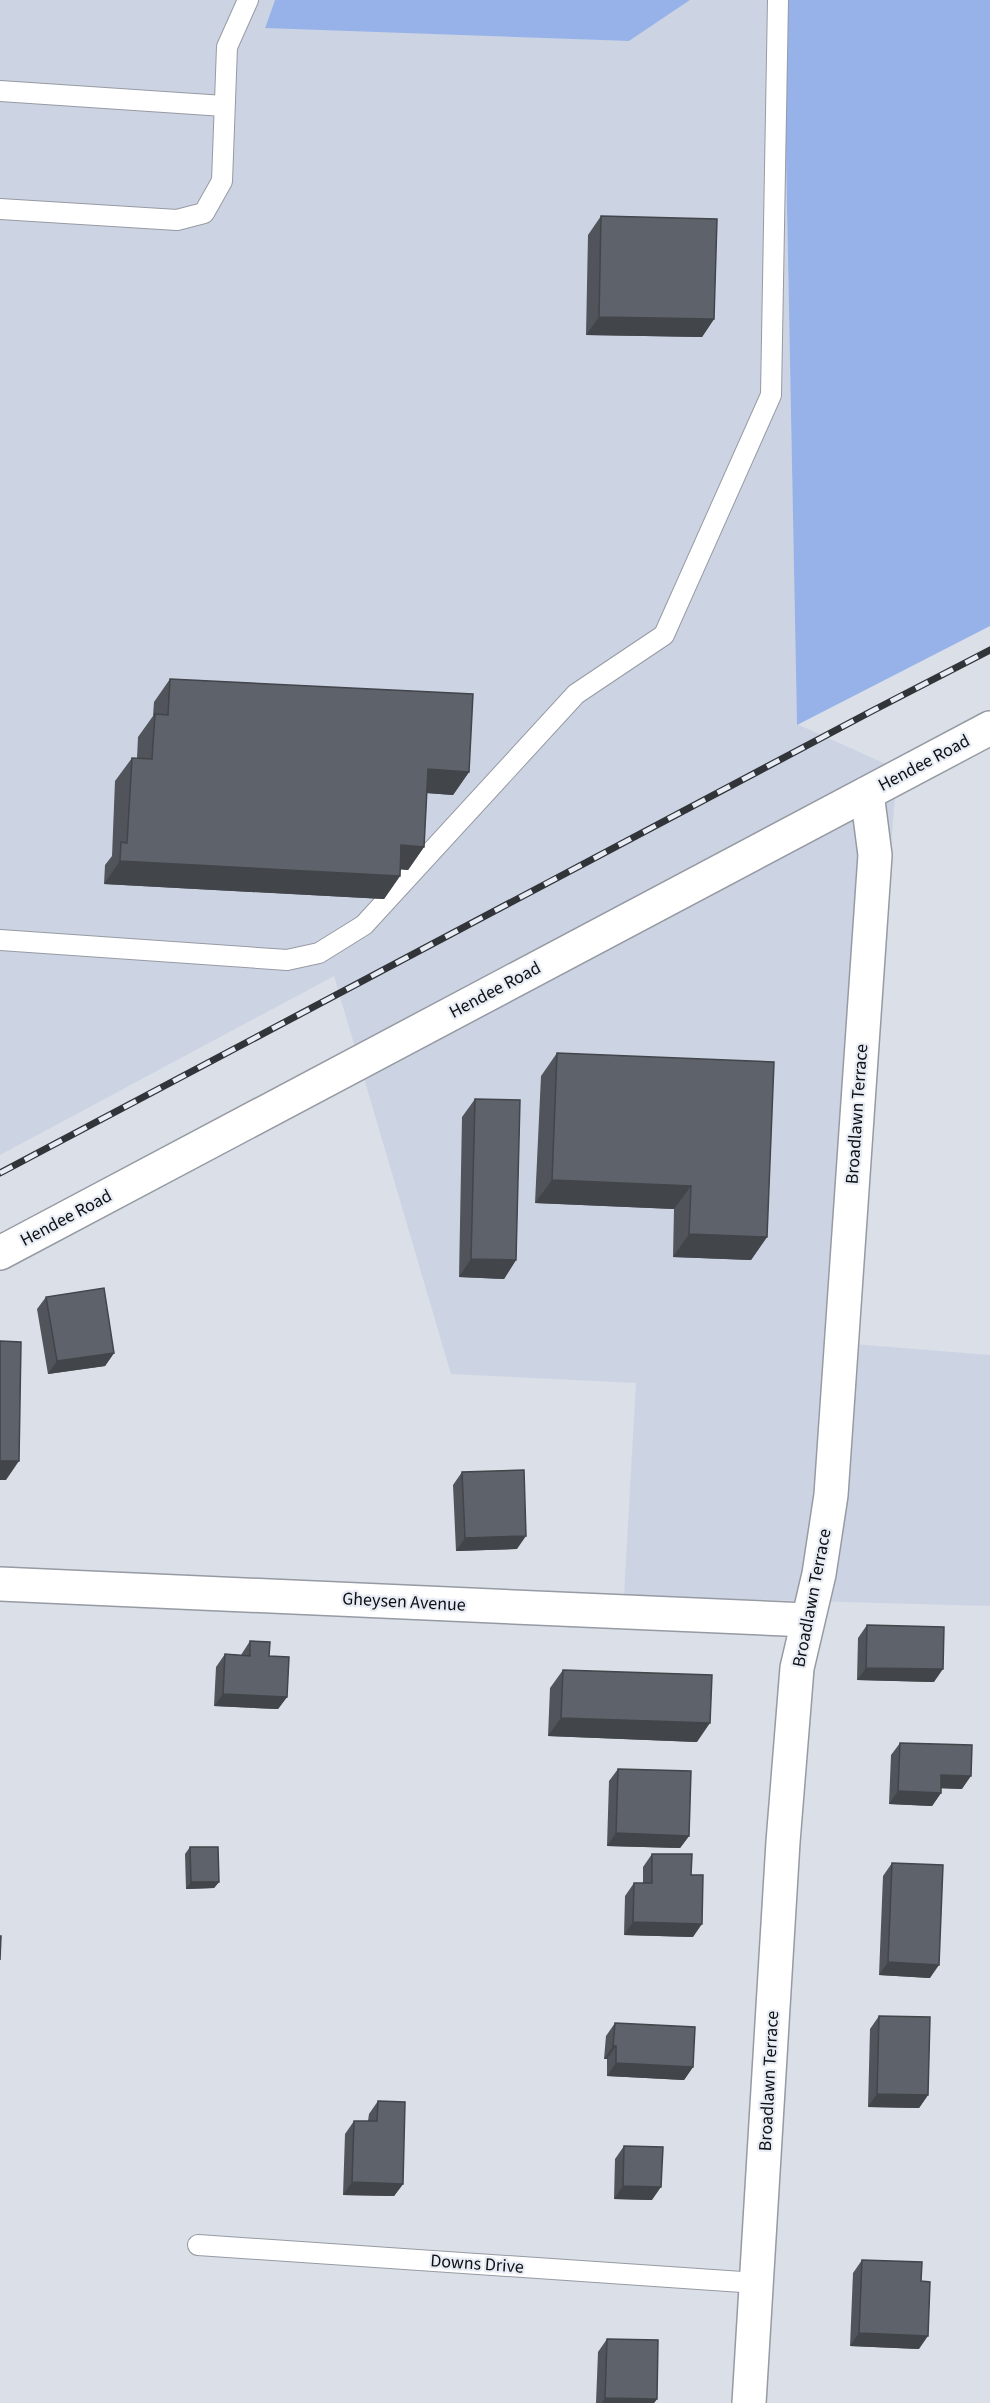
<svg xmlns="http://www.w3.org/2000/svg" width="990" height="2403" viewBox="0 0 990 2403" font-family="'Source Sans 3',sans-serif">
  <rect width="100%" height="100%" fill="#dadfe8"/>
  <path fill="#ccd4e4" d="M0 0H275L265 27 629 41 690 0H783L797 724 897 769 853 1344 990 1355V1606L624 1596 636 1383 451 1374 334 976 0 1155Z"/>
  <path fill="#97b2e8" d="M275 0H690L629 41 265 28Z
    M783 0H990V626L797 725Z"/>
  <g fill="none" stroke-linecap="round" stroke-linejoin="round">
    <defs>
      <path id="service" d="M0 91 224 106
        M0 209 177 220 204 213 222 181 227 47 248 0
        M0 940 287 960 319 953 364 925 576 694 664 635 771 395 778 0
        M198 2245 757 2283"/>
      <path id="minor" d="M0 1253 990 728
        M0 1584 807 1620
        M749 2403 783 1842 797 1668 819 1574 831 1495 875 855 867 793"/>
    </defs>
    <use href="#service" stroke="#969aa3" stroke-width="22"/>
    <use href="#minor" stroke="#969aa3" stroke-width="36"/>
    <use href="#service" stroke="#fff" stroke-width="20"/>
    <use href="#minor" stroke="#fff" stroke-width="33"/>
    <defs>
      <path id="rail" d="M0 1173 872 711 990 650"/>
    </defs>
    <use href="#rail" stroke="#313438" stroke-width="7"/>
    <use href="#rail" stroke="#e7ecf5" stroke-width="4.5" stroke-dasharray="14" stroke-linecap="butt"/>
  </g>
  <path fill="#51545b" d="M601 216 714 319 702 337 586 335 588 235Z
    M170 679 469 772 453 795 427 793 424 847 408 870 400 869V876L384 899 104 884 105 865 112 856 115 781 132 758H137L138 737 153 716 154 702Z
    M557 1053 767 1237 751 1260 673 1257 674 1209 535 1203 541 1076Z
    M475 1099 516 1260 504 1279 459 1277 462 1117Z
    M46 1297 114 1353 105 1366 48 1374 37 1309Z
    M462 1472 517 1549 456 1551 453 1485Z
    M867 1625 934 1682 857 1680 858 1638Z
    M250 1641 269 1656 287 1697 278 1709 214 1706 216 1667 225 1654 241 1655Z
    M563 1670 697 1742 548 1736 550 1688Z
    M900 1743 962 1789 941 1788V1793L932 1806 889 1804 891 1755Z
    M618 1769 689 1836 680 1848 607 1846 609 1781Z
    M190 1847 219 1882 214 1888 186 1889 185 1854Z
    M652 1854 691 1875 693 1937 624 1935 625 1896 634 1883H643V1867Z
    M892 1863 930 1978 879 1975 883 1876Z
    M879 2016 928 2095 919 2108 868 2107 870 2029Z
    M615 2023 693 2067 684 2080 607 2076V2059H604L606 2036Z
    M378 2101 403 2184 394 2196 343 2195 345 2134 354 2121H368L369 2114Z
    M624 2146 652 2200 614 2199 615 2159Z
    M862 2260 919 2349 850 2346 853 2273Z
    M607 2339 657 2399 654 2403H596L598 2352Z"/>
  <path fill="#42454a" d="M599 317 714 319 702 337 586 335Z
    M428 769 469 772 453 795 412 792Z
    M401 845 424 847 408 870 385 868Z
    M120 861 400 876 384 899 104 884Z
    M552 1180 691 1186 674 1209 535 1203Z
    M689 1234 767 1237 751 1260 673 1257Z
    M471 1259 516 1260 504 1279 459 1277Z
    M114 1353 105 1366 48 1374 57 1361Z
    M0 1461H19L6 1480H0Z
    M526 1536 517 1549 456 1551 465 1538Z
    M866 1668 943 1669 934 1682 857 1680Z
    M223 1694 287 1697 278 1709 214 1706Z
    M561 1718 710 1723 697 1742 548 1736Z
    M941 1775 971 1776 962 1789 932 1788Z
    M898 1791 941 1793 932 1806 889 1804Z
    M616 1833 689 1836 680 1848 607 1846Z
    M191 1882H219L214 1888 186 1889Z
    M633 1922 702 1924 693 1937 624 1935Z
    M888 1962 939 1965 930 1978 879 1975Z
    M613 2046H616L607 2059H604Z
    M616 2063 693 2067 684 2080 607 2076Z
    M877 2094 928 2095 919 2108 868 2107Z
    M352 2182 403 2184 394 2196 343 2195Z
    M623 2186 661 2187 652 2200 614 2199Z
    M859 2333 928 2336 919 2349 850 2346Z
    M605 2398 657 2399 654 2403H602Z"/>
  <path fill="#5e626a" stroke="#42454a" stroke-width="1.5" d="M601 216 717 219 714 319 599 317Z
    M170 679 473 694 469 772 428 769 424 847 401 845 400 876 120 861 121 842 127 843 132 758 152 759 155 714 168 715Z
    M557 1053 774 1062 767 1237 689 1234 691 1186 552 1180Z
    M475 1099 520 1100 516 1260 471 1259Z
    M104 1288 114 1353 57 1361 46 1297Z
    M0 1341 21 1342 19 1461H0Z
    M524 1470 526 1536 465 1538 462 1472Z
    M867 1625 944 1627 943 1669 866 1668Z
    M250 1641 270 1642 269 1656 289 1657 287 1697 223 1694 225 1654 250 1656Z
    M563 1670 712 1675 710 1723 561 1718Z
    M900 1743 972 1745 971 1776 941 1775V1793L898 1791Z
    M618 1769 691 1771 689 1836 616 1833Z
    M190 1847H218L219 1882H191Z
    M652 1854H692L691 1875H703L702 1924 633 1922 634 1883H652Z
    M892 1863 943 1865 939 1965 888 1962Z
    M0 1936H1L0 1960Z
    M879 2016 930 2017 928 2095 877 2094Z
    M615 2023 695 2027 693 2067 616 2063V2046H613Z
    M378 2101 405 2102 403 2184 352 2182 354 2121H377Z
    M624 2146 663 2147 661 2187 623 2186Z
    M862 2260 922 2262 921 2281 930 2282 928 2336 859 2333Z
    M607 2339 658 2340 657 2399 605 2398Z"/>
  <g text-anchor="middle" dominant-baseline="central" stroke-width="4.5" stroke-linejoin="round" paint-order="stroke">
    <g font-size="18" fill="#0e1013" stroke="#e7ecf5">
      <text transform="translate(924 763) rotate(-28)">Hendee Road</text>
      <text transform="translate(495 990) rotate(-28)">Hendee Road</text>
      <text transform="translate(857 1114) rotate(-86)">Broadlawn Terrace</text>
      <text transform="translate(66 1218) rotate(-28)">Hendee Road</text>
      <text transform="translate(812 1598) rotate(-79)">Broadlawn Terrace</text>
      <text transform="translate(404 1602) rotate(3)">Gheysen Avenue</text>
      <text transform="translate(769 2081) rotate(-87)">Broadlawn Terrace</text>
      <text transform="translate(477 2264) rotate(4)">Downs Drive</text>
    </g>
  </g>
</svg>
